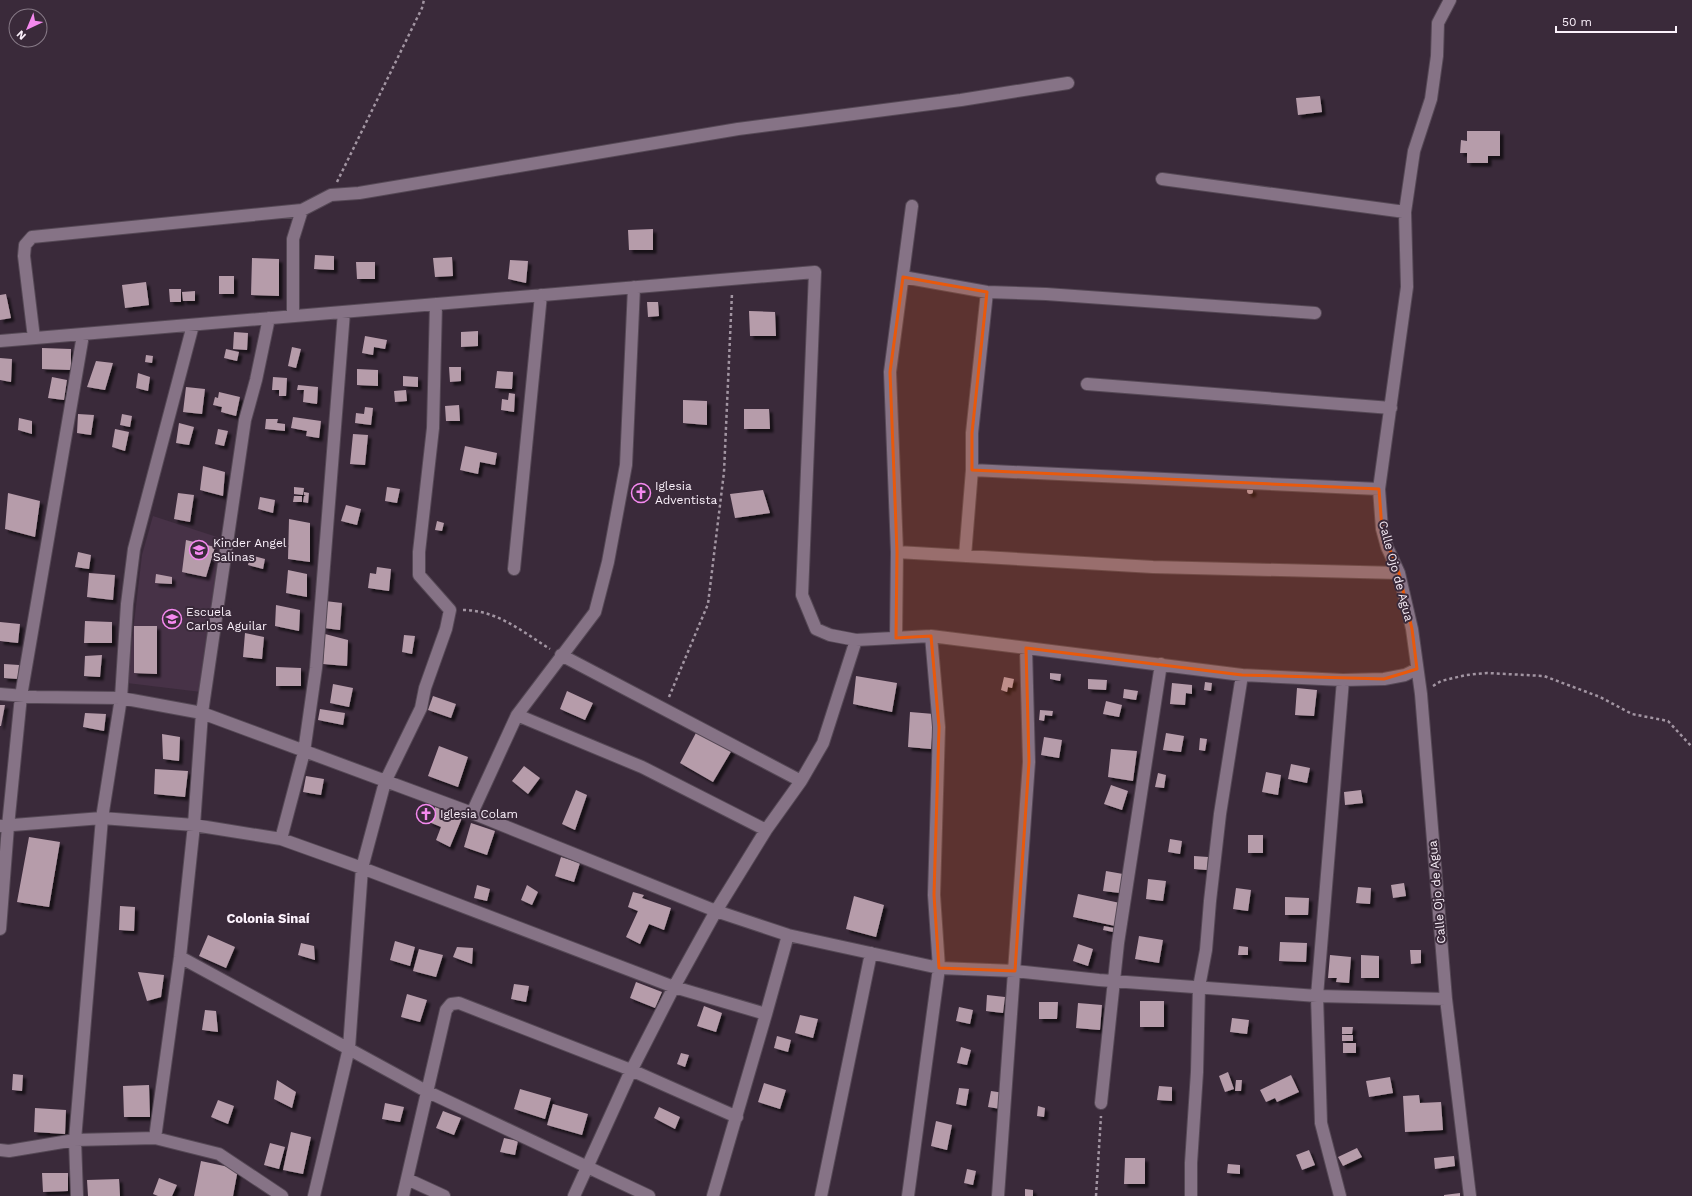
<svg xmlns="http://www.w3.org/2000/svg" width="1692" height="1196" viewBox="0 0 1692 1196" font-family="'Work Sans',sans-serif">
  <defs>
    <filter id="shadow"><feDropShadow dx="3.5" dy="3.5" stdDeviation="1" flood-color="#0009"/></filter>
  </defs>
  <rect width="100%" height="100%" fill="#3a2a3a"/>
  <path fill="#473247" d="M153 516 220 538 201 692 127 683 142 555Z"/>
  <path fill="#b69caa" filter="url(#shadow)" d="M1320 96 1322 112 1298 115 1296 98Z
    M1467 131H1500V156H1488V163H1467V153H1460L1461 140 1467 141Z
    M653 229V250H629L628 230Z
    M315 255 334 256V270L314 269Z
    M452 257 453 276 435 277 433 258Z
    M252 258 279 259V296L251 295Z
    M510 260 528 261 526 283 508 279Z
    M356 262H375V279H357Z
    M219 276H234V294H219Z
    M146 282 149 305 125 308 122 285Z
    M169 289H181V302H170Z
    M195 291V301H183L182 292Z
    M6 294 11 318 0 320V295Z
    M647 302H658L659 316 648 317Z
    M749 311 775 312 776 336H750Z
    M478 331V346L461 347V332Z
    M234 332 248 333 247 350 233 349Z
    M365 336 387 340 385 349 374 347 373 355 362 353Z
    M292 347 301 349 296 368 288 366Z
    M42 348 71 349V370L42 369Z
    M226 349 239 352 237 361 224 358Z
    M146 355 153 356 152 363 145 362Z
    M0 358 12 359 11 382 0 380Z
    M96 361 113 363 105 390 87 387Z
    M449 367H461V381L450 382Z
    M357 369 378 370V386L357 385Z
    M497 371 513 372 512 389 495 388Z
    M138 373 150 377 148 391 136 388Z
    M403 376 418 377V387L403 386Z
    M52 377 67 380 64 400 48 398Z
    M273 377 287 378 286 396H279V390H272Z
    M298 385 318 387 317 404 303 402 304 390H297Z
    M186 387 205 389 202 414 183 412Z
    M406 390 407 401 395 402 394 391Z
    M219 392 240 397 236 416 221 412 222 407 213 405 215 397 218 398Z
    M509 393 515 394 514 412 501 410 502 399 508 400Z
    M683 400 707 401V425L683 423Z
    M459 405 460 421H446L445 406Z
    M365 407 373 408 371 425 355 423 356 413 364 414Z
    M744 409H769L770 429H744Z
    M78 414 94 415 91 435 77 433Z
    M122 414 132 416 130 427 120 425Z
    M293 417 321 421 319 438 306 436 307 431 291 428Z
    M19 418 32 421V434L18 430Z
    M266 419H278L277 423 285 424V431L265 429Z
    M179 423 194 427 189 445 176 443Z
    M115 429 129 432 125 451 112 447Z
    M218 429 228 431 224 446 215 444Z
    M353 434 368 435 365 465 350 464Z
    M465 446 497 453 495 465 480 462 478 474 460 470Z
    M203 466 225 472 223 496 200 490Z
    M294 487 304 488 303 495 294 494Z
    M387 487 400 489 397 503 385 501Z
    M1247 491a3 3 0 1 1 6 0a3 3 0 1 1-6 0Z
    M763 490 770 513 735 518 730 494Z
    M304 492 309 493 308 503 303 502 304 496H306L304 495Z
    M8 493 40 501 35 537 5 529Z
    M178 493 194 495 190 522 174 519Z
    M294 496H302V502H293Z
    M260 497 275 500 273 513 258 509Z
    M346 505 361 509 357 525 341 521Z
    M289 519 310 523V562L288 559Z
    M437 521 444 523 442 531 435 530Z
    M186 540 215 547 206 577 182 572Z
    M78 552 91 555 89 569 75 567Z
    M250 555 265 559 263 569 248 565Z
    M377 567 391 569 389 591 368 588 370 573 376 574Z
    M288 570 307 574V597L286 593Z
    M89 573 115 575 113 600 87 597Z
    M156 574 172 577V584L155 583Z
    M325 601 342 603 340 630 324 628Z
    M276 605 300 610 299 631 275 626Z
    M85 621 112 622V643H84Z
    M0 622 20 624 18 643 0 641Z
    M134 626H157V674L134 673Z
    M245 633 264 637 262 659 243 657Z
    M325 634 348 640 347 666 323 664Z
    M404 635 415 636 412 654 402 652Z
    M102 655 100 677 84 676 85 656Z
    M4 664 19 665 18 679 4 678Z
    M276 667 301 668V686H276Z
    M1050 673 1061 674 1060 681 1050 679Z
    M856 676 897 683 892 712 853 704Z
    M1004 677 1014 679 1012 688 1008 687 1007 692 1001 690Z
    M1088 679 1107 680 1106 690 1088 689Z
    M1205 682 1212 683 1211 691 1204 690Z
    M1172 683 1192 685V694L1186 693 1185 705 1170 704Z
    M333 684 353 688 349 707 330 703Z
    M1297 688 1317 690 1314 716 1295 715Z
    M1124 689 1138 691 1136 700 1123 698Z
    M567 691 593 703 585 720 560 709Z
    M433 696 456 704 451 718 428 710Z
    M1106 701 1122 705 1119 717 1103 714Z
    M0 705H5L1 726H0Z
    M320 709 345 713 343 725 318 720Z
    M1040 710 1053 711 1052 716 1045 715 1044 721 1039 720Z
    M910 712 934 714 931 749 908 747Z
    M85 713 106 714 104 731 83 727Z
    M697 731 732 750 713 782 680 763Z
    M1166 733 1184 736 1181 752 1163 750Z
    M162 734 180 737 179 761 163 759Z
    M1044 737 1062 740 1059 758 1041 755Z
    M1200 738 1207 739 1205 751 1199 750Z
    M439 746 468 757 458 787 428 776Z
    M1111 749 1137 751 1133 781 1108 777Z
    M1291 764 1310 768 1307 783 1288 779Z
    M524 766 540 778 528 794 512 781Z
    M155 769 188 771 185 797 154 794Z
    M1266 772 1281 775 1278 795 1262 792Z
    M1158 773 1166 775 1164 788 1155 787Z
    M306 776 324 779 321 795 303 792Z
    M1111 785 1128 791 1122 810 1104 804Z
    M576 790 587 795 575 830 562 824Z
    M1361 790 1363 803 1345 805 1344 792Z
    M435 807 462 818 450 847 436 840 441 827 429 822Z
    M471 823 495 831 487 855 464 847Z
    M1248 835H1263V853H1248Z
    M29 837 60 842 49 907 17 902Z
    M1170 839 1182 841 1180 854 1168 852Z
    M1194 856 1208 857 1207 870 1194 869Z
    M561 857 580 863 574 882 555 876Z
    M1106 871 1123 874 1120 893 1103 891Z
    M1148 879 1166 881 1163 901 1146 899Z
    M1404 883 1406 896 1393 898 1391 885Z
    M477 885 490 889 487 901 474 898Z
    M527 885 538 892 532 905 521 900Z
    M1358 887 1371 888 1370 904 1356 903Z
    M1236 888 1251 890 1248 911 1233 909Z
    M633 892 644 895 642 898 671 908 664 930 649 924 640 944 626 937 638 911 628 907Z
    M1078 894 1120 903 1115 926 1073 917Z
    M854 896 884 905 876 937 846 929Z
    M1285 897 1309 898 1308 915H1285Z
    M120 906 135 907 134 931 119 930Z
    M1104 926 1114 928 1113 932 1103 930Z
    M208 935 235 947 226 968 199 956Z
    M1139 936 1163 940 1159 963 1135 959Z
    M395 941 415 947 410 966 390 960Z
    M1280 942 1307 943 1306 962 1279 961Z
    M301 943 314 946 315 960 298 955Z
    M1078 944 1093 949 1088 966 1073 961Z
    M1239 946 1248 947V955H1238Z
    M457 947 473 948 472 964 453 957Z
    M419 949 443 955 436 977 413 971Z
    M1410 950H1421V963L1411 964Z
    M1330 955 1351 957 1349 983 1336 982 1337 978H1328Z
    M1361 955 1379 956V978H1361Z
    M138 972 164 975 161 997 147 1001Z
    M636 982 662 992 655 1008 630 998Z
    M514 984 529 986 526 1002 511 999Z
    M407 994 427 1000 420 1022 401 1017Z
    M987 995 1005 997 1003 1013 986 1011Z
    M1140 1001H1164V1027H1140Z
    M1039 1002H1058L1057 1019H1039Z
    M1078 1003 1102 1005 1100 1030 1076 1028Z
    M704 1006 722 1013 716 1032 697 1026Z
    M959 1007 973 1010 970 1024 956 1021Z
    M205 1010 216 1011 218 1032 202 1030Z
    M800 1015 818 1019 813 1038 795 1033Z
    M1232 1018 1249 1020 1247 1034 1230 1032Z
    M1342 1027H1353L1352 1034H1342Z
    M1342 1035H1353V1041H1342Z
    M777 1036 791 1040 788 1052 774 1048Z
    M1343 1043H1356V1053H1343Z
    M961 1047 971 1050 967 1065 957 1063Z
    M681 1053 689 1055 685 1067 677 1064Z
    M1228 1072 1234 1089 1225 1092 1219 1076Z
    M13 1074 23 1075 22 1091 12 1090Z
    M1291 1075 1299 1092 1277 1102 1275 1098 1266 1102 1260 1090Z
    M1390 1077 1393 1093 1369 1097 1366 1081Z
    M277 1080 296 1092 292 1108 274 1099Z
    M1236 1080H1242L1241 1091H1235Z
    M764 1083 786 1090 780 1109 758 1102Z
    M149 1085 150 1117H124L123 1086Z
    M1159 1086 1172 1087V1101L1157 1100Z
    M959 1088 969 1089 966 1106 956 1104Z
    M520 1089 551 1098 545 1119 514 1109Z
    M991 1091 1004 1093 1001 1109 988 1107Z
    M1419 1095 1420 1103 1441 1102 1443 1130 1405 1132 1403 1096Z
    M218 1100 234 1106 228 1124 211 1117Z
    M385 1103 404 1107 400 1122 382 1119Z
    M553 1104 588 1114 582 1135 547 1125Z
    M1038 1106 1045 1108 1044 1117 1037 1116Z
    M659 1107 680 1117 675 1129 654 1118Z
    M35 1108 66 1110 65 1134 34 1132Z
    M443 1111 461 1118 454 1135 436 1128Z
    M936 1121 952 1125 947 1150 931 1146Z
    M291 1132 311 1137 303 1174 283 1170Z
    M504 1138 518 1141 515 1155 500 1152Z
    M270 1143 285 1147 279 1169 264 1165Z
    M1357 1148 1362 1157 1343 1166 1338 1157Z
    M1309 1150 1315 1165 1302 1170 1296 1155Z
    M1454 1156 1455 1166 1435 1169 1434 1158Z
    M1125 1158H1145V1184H1124Z
    M201 1161 238 1169 233 1196H194Z
    M1228 1164 1240 1165V1174L1227 1173Z
    M967 1169 976 1171 973 1185 964 1183Z
    M42 1173H68V1191L43 1192Z
    M159 1178 177 1185 172 1196H158L153 1194Z
    M119 1179 120 1196H88L87 1180Z
    M1025 1189 1033 1190V1196H1025Z
    M1460 1193V1196H1444V1195Z"/>
  <g fill="none" stroke-linecap="round" stroke-linejoin="round">
    <defs>
      <path id="minor" d="M1450 0 1438 23 1437 56 1431 99 1414 151 1405 212 1407 287 1379 489 1382 529 1387 547 1399 573 1412 629 1421 694 1446 999 1470 1196
        M1162 179 1405 212
        M903 277 987 292 1046 294 1315 313
        M293 315V239L302 210 331 195 359 193 738 129 961 100 1068 83
        M34 338 24 256 25 245 32 237 302 210
        M0 341 815 272 802 595 816 629 830 635 856 640 931 636 1242 675 1343 680 1384 679 1405 675 1417 669
        M1087 384 1391 408
        M972 470 1379 489
        M897 552 1153 567 1399 573
        M965 556 972 470V433L987 292
        M514 569 541 295
        M896 638 897 552 890 372 912 206
        M561 655 801 781
        M0 694 36 697 121 698 202 713 472 813 716 911 788 935 939 968 1015 971 1099 980 1317 996 1446 999
        M517 715 642 767 766 830
        M472 813 517 715 595 612 608 562 626 465 634 287
        M0 826 102 818 194 825 281 839 362 868 674 987 766 1014 713 1196
        M281 839 304 752 316 668 344 312
        M0 929 8 826 21 696 83 335
        M180 957 426 1091 649 1196
        M766 1014 788 935
        M1101 1103 1118 943 1161 664
        M155 1138 180 957 194 825 202 713 245 420 256 380 269 318
        M0 1150 9 1151 75 1140 155 1138 219 1154 282 1196
        M407 1179 444 1196
        M77 1196 75 1140 102 818 121 698 127 604 134 549 193 325
        M314 1196 349 1048 362 868 385 782 421 708 425 688 446 629 450 610 419 575V552L433 428 436 304
        M403 1196 446 1010 451 1004 459 1003 631 1070 737 1117
        M574 1196 629 1075 674 987 716 911 766 830 801 781 823 743 856 640
        M821 1196 871 953
        M908 1196 939 968 934 895 939 727 931 636
        M998 1196 1029 762 1026 648
        M1191 1196V1163L1197 1072 1199 987 1206 950 1210 901 1220 814 1242 675
        M1340 1196 1321 1123 1317 996 1343 680"/>
    </defs>
    <use href="#minor" stroke="#554855" stroke-width="14"/>
    <path stroke="#a295a2" stroke-width="2.5" stroke-dasharray="3 3" stroke-linecap="butt" d="M337 182 422 8 424 0
      M463 610C497 610 523 632 550 649
      M1433 686 1441 681 1466 675 1487 673 1544 676 1600 697 1632 714 1668 721 1692 747
      M669 697 708 604 724 472 732 293
      M1096 1196 1101 1116"/>
    <use href="#minor" stroke="#867386" stroke-width="12"/>
  </g>
  <path fill="#e8590c" fill-opacity="0.2" stroke="#e8590c" stroke-width="3" stroke-linejoin="round" d="M903 277 987 292 972 433V470L1379 489 1382 529 1399 573 1412 629 1417 669 1384 679 1242 675 1026 648 1029 762 1015 971 939 968 934 895 939 727 931 636 896 638 897 552 890 372Z"/>
  <defs>
    <symbol id="church-ring" viewBox="-11 -11 22 22"><circle r="9.5" fill="#3a2a3a" stroke="#f589ef" stroke-width="1.5"/><path d="M-1.2-6h2.4v3.5h3.3v2.4h-3.3V6h-2.4V-.1h-3.3v-2.4h3.3Z" fill="#f589ef"/></symbol>
    <symbol id="school-ring" viewBox="-11 -11 22 22"><circle r="9.5" fill="#3a2a3a" stroke="#f589ef" stroke-width="1.5"/><path d="M0-5L7-2L0 1L-7-2ZM-4 1L0 2.5L4 1V4Q0 6-4 4Z" fill="#f589ef"/></symbol>
  </defs>
  <g fill-rule="evenodd">
    <use href="#church-ring" x="630" y="482" width="22" height="22"/>
    <use href="#school-ring" x="188" y="539" width="22" height="22"/>
    <use href="#school-ring" x="161" y="608" width="22" height="22"/>
    <use href="#church-ring" x="415" y="803" width="22" height="22"/>
  </g>
  <g text-anchor="middle" dominant-baseline="central" stroke-width="4" stroke-linejoin="round" paint-order="stroke">
    <g font-size="12" fill="#fbf1fb" stroke="#3a2a3a" text-anchor="start">
      <text x="655" y="486">Iglesia<tspan x="655" dy="14">Adventista</tspan></text>
      <text x="213" y="543">Kinder Angel<tspan x="213" dy="14">Salinas</tspan></text>
      <text x="186" y="612">Escuela<tspan x="186" dy="14">Carlos Aguilar</tspan></text>
      <text x="440" y="814">Iglesia Colam</text>
    </g>
    <g font-size="12" fill="#fbf1fb" stroke="#3a2a3a">
      <text transform="translate(1396 571) rotate(75)">Calle Ojo de Agua</text>
      <text transform="translate(1437 892) rotate(-95)">Calle Ojo de Agua</text>
    </g>
    <g font-size="13" font-weight="bold" fill="#fbf1fb" stroke="#3a2a3a">
      <text x="268" y="918">Colonia Sinaí</text>
    </g>
  </g>
  <g transform="translate(28 28) rotate(224)"><circle r="19" fill="#3a2a3a" stroke="#877a87"/>
  <path d="M0-3L7 15L0 10L-7 15Z" fill="#f589ef"/>
  <text y="-6" font-size="11" font-weight="bold" text-anchor="middle" fill="#fbf1fb">N</text>
  </g>
  <path d="M1556 26v6h120v-6" fill="none" stroke="#fbf1fb" stroke-width="2"/>
  <text x="1562" y="26" font-size="12" fill="#fbf1fb" stroke="#3a2a3a" stroke-width="3" paint-order="stroke">50 m</text>
</svg>
